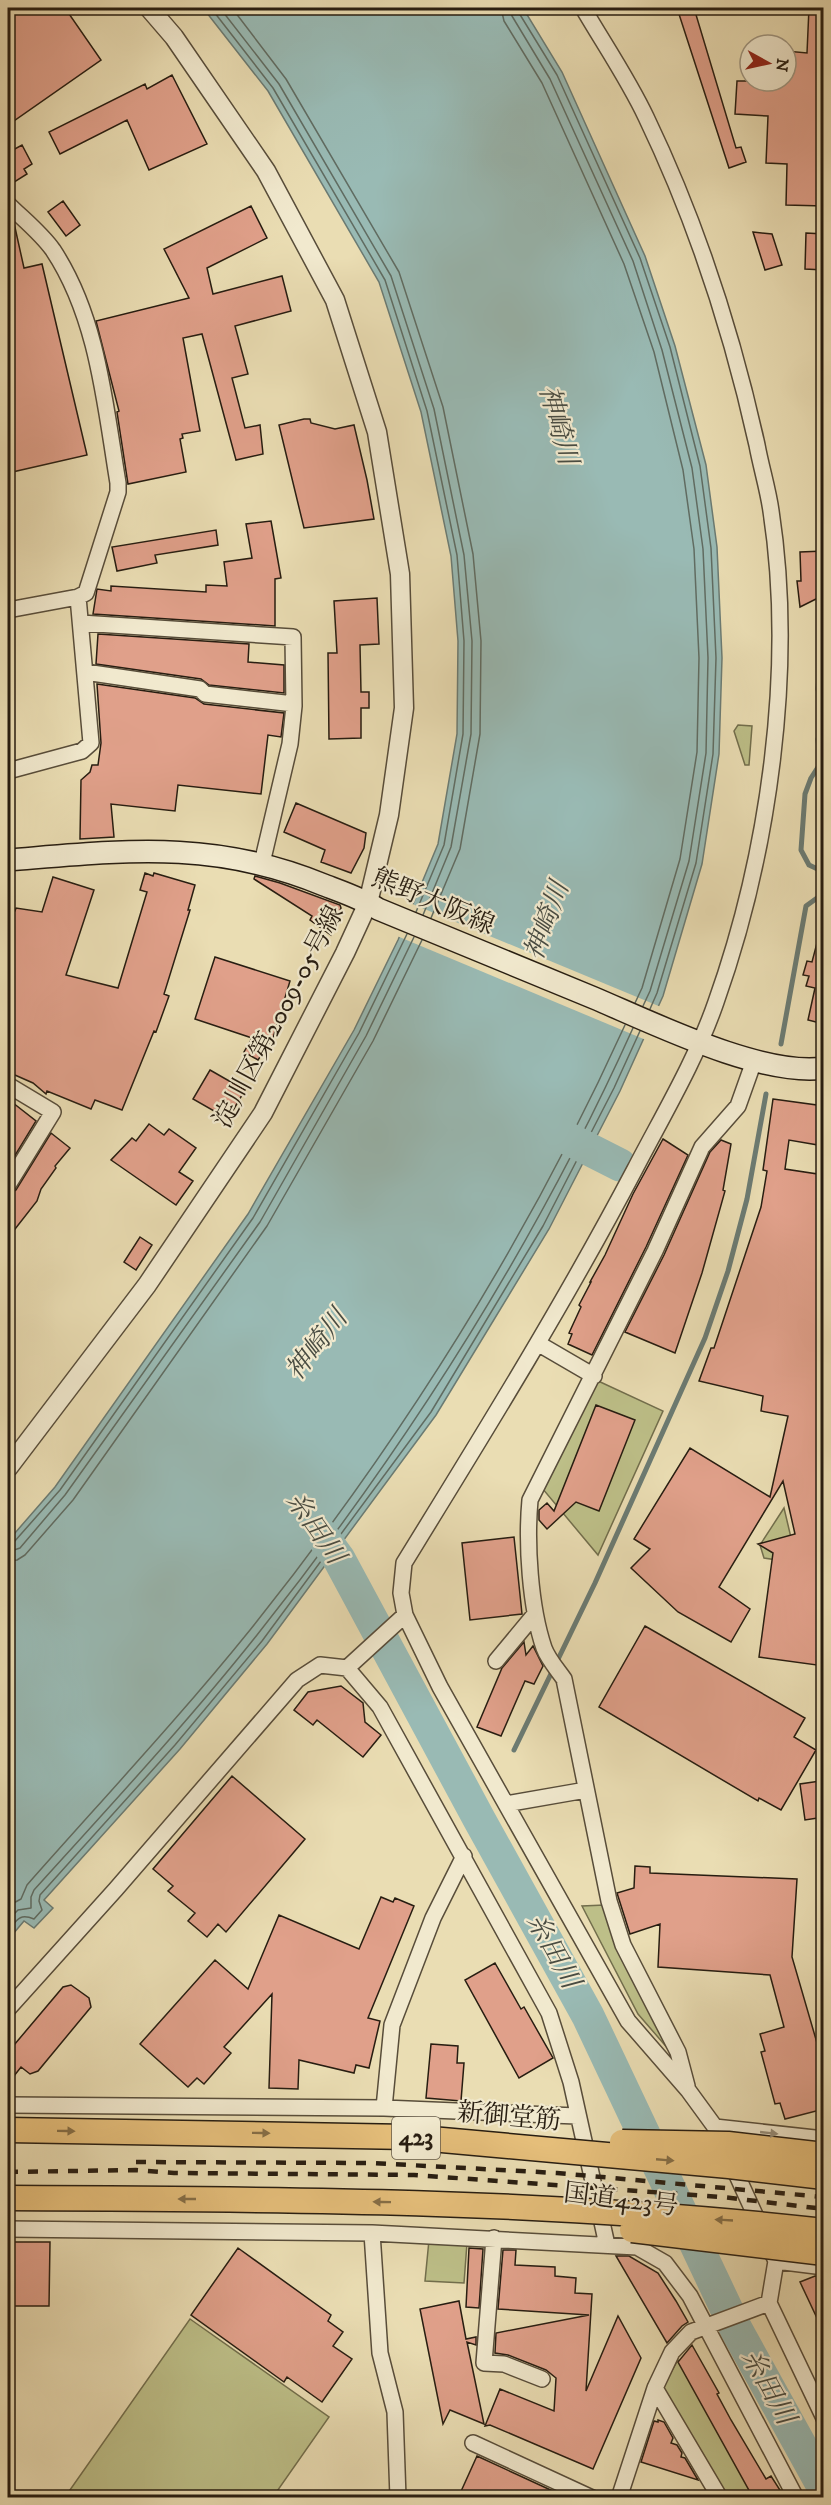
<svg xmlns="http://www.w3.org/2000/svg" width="831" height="2505" viewBox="0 0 831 2505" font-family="'IM FELL DW Pica','Noto Serif JP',serif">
  <rect width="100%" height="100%" fill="#eaddb3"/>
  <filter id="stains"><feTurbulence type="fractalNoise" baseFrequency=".00333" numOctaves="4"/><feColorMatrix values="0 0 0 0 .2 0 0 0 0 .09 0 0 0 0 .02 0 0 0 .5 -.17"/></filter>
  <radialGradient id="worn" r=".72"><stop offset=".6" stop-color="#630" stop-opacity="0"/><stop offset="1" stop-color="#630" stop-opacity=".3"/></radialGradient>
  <path fill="#bdbf88" stroke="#726e4c" stroke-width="1.5" d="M738 725 752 726 749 765H745L734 731Z
    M596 1380 663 1411 598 1555 542 1488Z
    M784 1508 797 1563 764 1558 760 1545Z
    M605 1905 670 2051 638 2014 582 1906Z
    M429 2240 467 2243 464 2283 425 2281Z
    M190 2319 329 2417 273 2497H65Z
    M678 2360 757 2497H727L662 2388Z"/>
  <path fill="#99bab4" stroke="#6b7b73" stroke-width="1.5" d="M203 8H523L562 72 645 256 675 346 706 465 717 547 722 658 719 754 702 864 663 996 620 1091 549 1229 436 1415 267 1644 180 1749 44 1900 53 1908 34 1928 24 1921 8 1940V1541L55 1487 248 1214 354 1030 398 940 438 844 457 734 458 641 451 556 421 412 379 282 268 91Z"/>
  <path fill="#eaddb3" d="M410 903 661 1007 646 1040 397 936Z"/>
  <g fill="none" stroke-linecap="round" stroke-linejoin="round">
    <path stroke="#606c62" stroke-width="1.5" d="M211 8 273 88 385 280 427 411 457 555 464 641 463 734 444 845 416 912
      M220 8 279 84 391 276 434 409 464 555 472 641 471 734 451 847 423 915
      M232 8 286 79 399 272 443 407 473 554 481 641 480 734 460 849 431 918
      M501 8 504 21 542 83 624 264 654 352 683 470 694 549 699 658 697 752 680 859 642 988 635 1003
      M510 8 512 16 550 79 633 261 662 350 692 468 703 549 708 658 706 753 689 861 650 991 643 1006
      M518 8 519 13 557 75 640 258 670 347 700 466 711 548 716 658 713 754 696 863 657 993 650 1009
      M8 1545 14 1542 60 1490 253 1218 359 1033 407 934
      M8 1552 20 1548 65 1495 260 1222 366 1036 414 937
      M8 1561 17 1560 25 1555 73 1500 267 1226 373 1041 422 940
      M8 1906 21 1899 27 1885C102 1800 179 1718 250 1630 399 1444 527 1241 625 1025
      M8 1920 18 1910 31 1908V1897L34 1890C110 1806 187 1723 257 1635 406 1448 535 1246 633 1028
      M8 1931C17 1920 19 1913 34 1919L42 1910 39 1901 40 1895 175 1745 262 1641 431 1412 543 1226 614 1088 640 1031"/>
    <path stroke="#6b7b73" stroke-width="5" d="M820 663 818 689 824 712
      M824 758 811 778 805 794 801 850 809 865 824 872
      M820 762 818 739 824 725
      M781 1044 806 906 824 893
      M514 1750 595 1583 705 1338 728 1271 747 1199 766 1094"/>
    <path stroke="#99bab4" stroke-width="33" d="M549 1129 620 1165
      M309 1518 339 1559 479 1819 588 2016 736 2329 824 2488"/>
  </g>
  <path fill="#e0a08a" stroke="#271d11" stroke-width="1.5" d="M8 8H65L101 60 8 125Z
    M677 8H694L736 148 741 147 746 162 729 168Z
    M809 8H824V206L786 205 787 164 766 163 768 116 735 114 737 81H786V51L807 53Z
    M172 75 207 144 149 170 127 120 60 154 49 132 145 84 147 89Z
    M8 141 13 150 22 145 32 164 24 169 27 174 8 186Z
    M63 201 80 225 66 236 48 212Z
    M251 206 267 238 207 268 213 294 282 276 291 311 235 326 248 374 232 378 245 428 260 425 263 454 236 460 202 334 183 338 200 431 182 434 183 438 180 439 186 472 128 484 117 412 119 411 96 321 189 298 164 249Z
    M14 223 24 268 42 264 87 455 8 473V224Z
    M753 232 772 234 782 265 765 270Z
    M806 233 824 234V270L805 269Z
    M304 419H310L311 423 335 429 354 425 367 480 374 519 304 528 279 425Z
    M271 521 281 578 275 579V626L93 614 97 589 111 591V586L206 592V585L227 586 224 562 252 558 246 524Z
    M216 530 218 545 155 555 157 563 117 571 112 547Z
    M824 551V595L800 607 797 581H801L800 552Z
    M377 598 379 644 360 645 361 692H369V708H361V738L329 739 328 653H337L334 601Z
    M98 634 249 644 248 662 284 665V693L209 685 201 679 96 664Z
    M97 684 195 698 204 704 284 713 281 737 268 735 261 794 178 785 175 811 111 804 114 837 80 839 81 780 90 772 92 765H98L101 743Z
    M296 803 366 833 364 848 351 873 321 862 325 850 284 832Z
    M145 873 153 876 154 873 195 885 188 910H190L164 994 169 996 156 1032 154 1031 122 1110 95 1100 91 1109 47 1091 46 1094 33 1083 8 1072V910L15 911 16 908 42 912 53 877 94 890 66 975 118 988 147 892 140 890Z
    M255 876 280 883 340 905 341 908 331 935 310 920 312 916 254 879Z
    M818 939 824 940V1024L808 1020 815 988 806 986 809 976 803 975 807 961 812 962Z
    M215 957 290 981 273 1038 258 1060 244 1052 252 1038 195 1019Z
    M210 1070 245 1090 228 1119 193 1099Z
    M8 1099 36 1121 8 1167Z
    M773 1099 824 1106V1146L789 1140 785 1169 824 1175V1666L759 1657 773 1553 758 1544 795 1534 783 1481 719 1587 750 1609 731 1642 678 1612 631 1568 650 1549 634 1539 690 1448 770 1497 788 1416 761 1411 763 1396 699 1381 711 1348H714L761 1207 767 1171 763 1170Z
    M149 1124 164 1135 169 1129 196 1148 179 1172 193 1181 176 1205 111 1160 132 1138 136 1141Z
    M51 1133 70 1148 55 1166 56 1168 41 1189 37 1201 8 1238V1195L16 1190Z
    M663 1139 688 1155 646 1247 592 1355 568 1344 572 1334 569 1333 581 1307 579 1305 591 1282H590L605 1255 633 1194Z
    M721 1140 731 1144 723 1190 725 1191 702 1273 675 1353 625 1332 664 1255 710 1152Z
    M140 1237 152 1245 136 1270 124 1262Z
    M596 1405 635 1420 599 1511 576 1502 547 1529 539 1520V1510L547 1503 554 1511Z
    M514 1537 522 1614 470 1620 462 1543Z
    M645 1626 805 1718 794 1737 816 1750 781 1810 759 1798 758 1801 599 1707Z
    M524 1642 526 1655 533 1646 543 1666 534 1684 525 1681 501 1736 477 1727 502 1668Z
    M341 1686 363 1703 365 1722 381 1735 363 1757 317 1720 313 1725 294 1710 308 1692Z
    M232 1776 305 1839 226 1932 218 1924 207 1937 188 1921 195 1913 168 1891 173 1886 153 1869Z
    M820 1781 824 1817 805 1820 800 1784Z
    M635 1866 650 1867V1873L797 1879 792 1957 824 2067V2109L785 2119 780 2103 775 2104 761 2052 765 2051 760 2034 784 2027 770 1975 658 1967 660 1924 630 1934 617 1893 634 1888Z
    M381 1897 393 1902 395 1898 414 1906 368 2018 380 2021 369 2068 356 2065 354 2073 299 2060 298 2089 269 2088 272 1994 224 2047 231 2053 204 2084 197 2078 188 2087 140 2044 215 1960 248 1989 279 1915 359 1949Z
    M495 1963 521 2009 524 2007 553 2058 519 2078 465 1980Z
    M71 1985 89 1998 91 2007 38 2071 30 2074 21 2067 14 2076 9 2051 63 1987Z
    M431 2044 458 2046 457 2063H464L461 2101 426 2098Z
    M8 2242H50L49 2306H8Z
    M238 2248 331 2315 328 2321 343 2332 333 2346 352 2359 322 2402 287 2377 284 2382 191 2315Z
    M469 2248 483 2249 479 2308 466 2307Z
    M503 2250H516L515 2265 555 2267V2276L576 2278 575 2293 592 2294 586 2391 618 2316 641 2358 593 2469 490 2425 485 2426 500 2389 554 2411 556 2378 546 2370 508 2355 495 2353 496 2333 589 2315 498 2309Z
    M616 2256H629L658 2273 676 2301 688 2322 682 2326 667 2343Z
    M815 2276 824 2277V2333L800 2282Z
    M459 2301 466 2339 476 2337V2345L467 2342 484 2424 450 2410 443 2424 420 2309Z
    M692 2345 719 2393 717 2394 731 2420 766 2479 771 2476 785 2498H754L750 2492 678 2362Z
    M658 2420 664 2422 673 2438 671 2443 677 2445 682 2453 681 2457 685 2458 698 2480 641 2462 654 2421 658 2422Z
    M477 2456 568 2498H458Z"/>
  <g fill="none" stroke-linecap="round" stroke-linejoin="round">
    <defs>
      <path id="minor" d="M583 8C604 44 628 79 646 117 696 221 732 332 757 445 761 467 768 489 771 511 795 668 769 853 716 1002 696 1060 663 1115 635 1169 564 1304 484 1433 404 1563L401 1593 405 1615 440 1687 628 2021 688 2090 715 2127 776 2261
        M8 204C22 218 41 233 53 250 98 318 105 405 118 483V492L86 593 78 597 8 610
        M81 623 293 637 294 706 290 744 262 863
        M85 672 200 689 205 694 294 704
        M8 771 82 751 91 743 78 597
        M8 1085 53 1112 8 1185
        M539 1344 594 1376
        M496 1661 535 1614
        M347 1668 405 1615
        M506 1804 586 1790
        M8 2009 116 1889 297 1680 320 1665 347 1668 380 1707 549 2013 571 2082 607 2245
        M687 2086 678 2052 623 1945 609 1901 564 1679C557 1669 548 1659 544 1648 530 1607 526 1543 530 1500L655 1251 702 1147 738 1106 754 1061
        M8 2105 384 2108 577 2116
        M384 2108 392 2025 433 1918 464 1856
        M715 2127 824 2139
        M8 2229 372 2233 637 2247 665 2263 690 2296 796 2498
        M372 2233 380 2353 395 2412 398 2498
        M494 2238 484 2363 504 2364 542 2379
        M824 2267 776 2261 769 2303 824 2418
        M655 2388 720 2498
        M473 2443 592 2498
        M619 2498 655 2388 672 2352 691 2332 769 2303"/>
      <path id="tertiary" d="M8 1468 147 1285 263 1113 345 953 368 903 389 815 404 708 400 574 377 432 335 300 266 171 174 37 149 8"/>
      <path id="secondary" d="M8 860C123 851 213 839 324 885 342 892 361 898 378 909 450 939 522 969 594 998 653 1023 762 1077 824 1068"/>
    </defs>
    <use href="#minor" stroke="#584d3a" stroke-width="18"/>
    <use href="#tertiary" stroke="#584d3a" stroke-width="21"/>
    <use href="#secondary" stroke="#271d11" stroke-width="24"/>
    <use href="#minor" stroke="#f1e9ce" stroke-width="15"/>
    <use href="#tertiary" stroke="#f1e9ce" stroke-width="18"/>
    <use href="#secondary" stroke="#f1e9ce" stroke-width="21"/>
    <path stroke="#271d11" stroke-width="4.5" stroke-dasharray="10 10" stroke-linecap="butt" d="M136 2162 372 2163 557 2173 824 2197
      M8 2172 136 2170 174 2173 414 2175 722 2197 824 2209"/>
    <defs>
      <path id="trunk-bridge" d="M8 2130 409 2137 729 2166 824 2177
        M622 2142 728 2144 824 2155
        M8 2198C280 2199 553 2200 824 2231
        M632 2230 824 2253"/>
    </defs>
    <use href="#trunk-bridge" stroke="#271d11" stroke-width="27" stroke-linecap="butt"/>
    <use href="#trunk-bridge" stroke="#e5be7a" stroke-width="24"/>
  </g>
  <defs><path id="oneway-solid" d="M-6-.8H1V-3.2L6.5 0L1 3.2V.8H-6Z" transform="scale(1.5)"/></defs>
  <g fill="#866e46">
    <use href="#oneway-solid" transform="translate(66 2131) rotate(1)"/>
    <use href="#oneway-solid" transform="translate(261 2133) rotate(1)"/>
    <use href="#oneway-solid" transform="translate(665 2160) rotate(5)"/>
    <use href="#oneway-solid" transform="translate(187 2199) rotate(-180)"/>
    <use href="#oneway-solid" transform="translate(382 2202) rotate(-179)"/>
    <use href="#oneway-solid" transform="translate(724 2220) rotate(-177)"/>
  </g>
  <use fill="#968d79" href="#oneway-solid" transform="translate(769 2133) rotate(6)"/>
  <g text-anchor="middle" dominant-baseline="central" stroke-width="4.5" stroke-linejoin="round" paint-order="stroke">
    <rect fill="#f1e9ce" stroke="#645a4a" stroke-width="1.5" x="392" y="2117" width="48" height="42" rx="4.5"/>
    <g font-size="24" font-weight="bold" fill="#271d11">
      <text x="416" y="2138">423</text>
    </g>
    <g font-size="26" fill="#271d11" stroke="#f1e9ce">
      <text transform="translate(433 902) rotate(23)">熊野大阪線</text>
      <text transform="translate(279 1017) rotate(-62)">淀川区第2009-05号線</text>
      <text transform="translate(509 2117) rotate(5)">新御堂筋</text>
      <text transform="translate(621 2200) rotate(7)">国道423号</text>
    </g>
    <g font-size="27" font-style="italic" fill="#494c42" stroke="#f1e9ce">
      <text transform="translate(558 425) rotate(75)">神崎川</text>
      <text transform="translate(547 921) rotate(-70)">神崎川</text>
      <text transform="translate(317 1345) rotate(-52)">神崎川</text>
      <text transform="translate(315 1528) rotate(55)">糸田川</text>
      <text transform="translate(553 1951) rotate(61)">糸田川</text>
      <text transform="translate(768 2387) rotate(61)">糸田川</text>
    </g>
  </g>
  <rect width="831" height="2505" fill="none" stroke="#eaddb3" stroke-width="30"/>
  <rect x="9" y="9" width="813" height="2487" fill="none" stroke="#271d11" stroke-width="3"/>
  <rect x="15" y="15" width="801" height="2475" fill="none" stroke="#271d11" stroke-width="1.5"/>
  <g transform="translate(768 63) rotate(98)"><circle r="28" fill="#f1e9ce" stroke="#a09782" stroke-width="1.5"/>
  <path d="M0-4.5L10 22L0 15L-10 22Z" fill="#8f2418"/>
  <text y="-9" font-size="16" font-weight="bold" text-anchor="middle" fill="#271d11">N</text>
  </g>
  <rect width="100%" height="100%" filter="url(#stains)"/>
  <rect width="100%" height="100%" fill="url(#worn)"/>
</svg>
